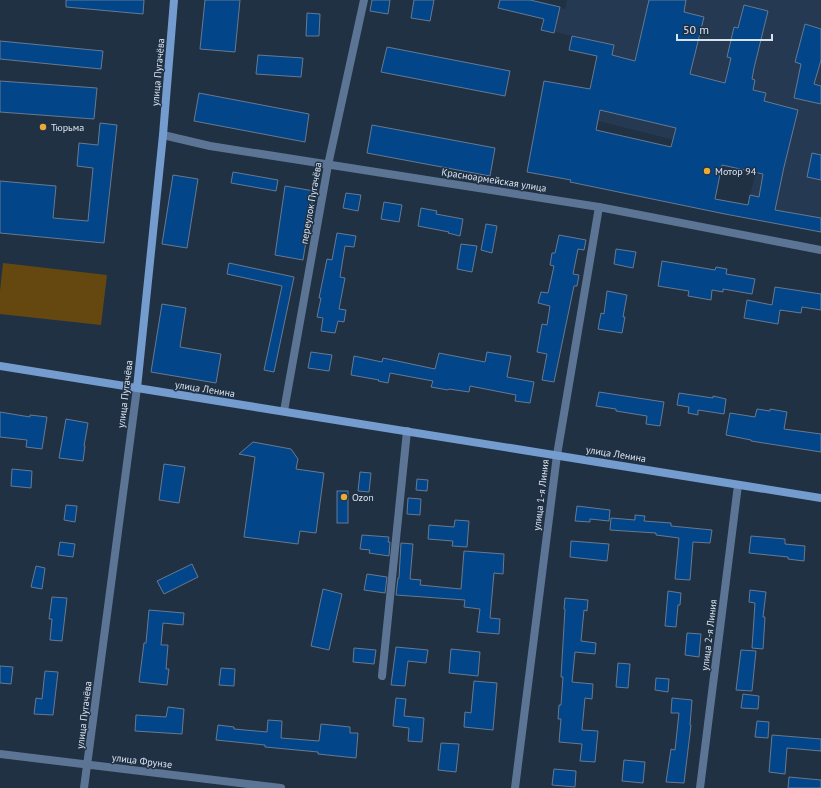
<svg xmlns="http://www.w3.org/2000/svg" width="821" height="788" viewBox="0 0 821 788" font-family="'PT Sans',sans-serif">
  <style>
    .built { fill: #253952 }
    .green { fill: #654810 }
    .building { fill: #024689; stroke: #677990; fill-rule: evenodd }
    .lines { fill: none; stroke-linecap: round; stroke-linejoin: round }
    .minor { stroke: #5d7595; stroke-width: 8 }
    .tertiary { stroke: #5d7595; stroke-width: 8 }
    .secondary { stroke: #749cce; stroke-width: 8 }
    .poi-dot { fill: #e8ab37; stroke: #213144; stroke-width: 1.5 }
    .labels { text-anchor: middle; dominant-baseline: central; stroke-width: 3; stroke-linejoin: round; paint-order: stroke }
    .street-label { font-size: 10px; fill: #d9e3f0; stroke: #213144 }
    .poi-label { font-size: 10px; fill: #d9e3f0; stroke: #213144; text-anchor: start }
  </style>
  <rect width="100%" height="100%" fill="#213144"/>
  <!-- built -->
  <path class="built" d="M567 0H821V218L748 205 758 161 598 121 614 45 555 32 560 8 565 9Z"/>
  <!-- green -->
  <path class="green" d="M3 263 107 275 101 325 0 314V291Z"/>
  <!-- building -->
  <g class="building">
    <path d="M66 0H144L143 14 66 7Z"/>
    <path d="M205 0H240L235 52 200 49Z"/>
    <path d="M372 0H390L388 14 370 11Z"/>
    <path d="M414 0H434L430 21 411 18Z"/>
    <path d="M500 0H530L560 7 554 33 541 30 544 19 498 8Z"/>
    <path d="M649 0H686L684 12 704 17 690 74 725 83 731 58 727 57 734 27 738 28 744 5 768 11 754 68 752 79 755 80 753 90 766 93 764 101 798 110 784 167 775 210 821 218V232L725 214 570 182 571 180 527 172 544 81 590 89 597 56 569 50 572 36 614 45 612 55 635 61ZM600 110 676 128 671 147 596 130ZM722 165 763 174 759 197 750 195 748 205 715 199Z"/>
    <path d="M307 13 320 14 319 36H306Z"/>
    <path d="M805 24 821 29V60L814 84 821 86V104L794 98 801 64 795 62Z"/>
    <path d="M0 41 103 51 101 69 0 59Z"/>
    <path d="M387 47 510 71 505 96 381 72Z"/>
    <path d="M258 55 303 58 301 77 256 74Z"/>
    <path d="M0 81 97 88 94 119 0 112Z"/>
    <path d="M199 93 309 114 305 142 194 121Z"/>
    <path d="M100 123 117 125 104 243 0 233V181L56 186 53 218 88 221 93 168 77 166 79 143 98 145Z"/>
    <path d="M372 125 495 148 490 176 367 153Z"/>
    <path d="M812 153 821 155V180L807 177Z"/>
    <path d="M233 172 278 180 276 191 231 183Z"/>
    <path d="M173 175 198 179 187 248 162 244Z"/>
    <path d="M285 186 314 191 303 260 275 255Z"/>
    <path d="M346 193 361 195 358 211 343 208Z"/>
    <path d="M384 202 402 205 399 222 381 219Z"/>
    <path d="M421 208 437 211 436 214 463 219 460 236 448 233 449 232 418 226Z"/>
    <path d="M486 224 497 226 492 253 481 250Z"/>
    <path d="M337 233 356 236 354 247 345 246 340 277 345 278 339 309 346 310 344 322 338 321 335 333 321 331 323 318 317 317 321 298H319L327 259 332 260Z"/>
    <path d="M559 235 586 240 584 250 578 249 573 274 579 275 577 286H574L554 382 542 380 547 354 537 352 542 324 547 325 550 306 538 303 541 292 548 293 554 266 550 265 552 253H555Z"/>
    <path d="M461 244 477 246 472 272 457 269Z"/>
    <path d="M616 249 636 252 633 268 614 264Z"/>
    <path d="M662 261 715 270 716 267 727 269 726 274 755 279 752 294 723 289V292L712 290 711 300 688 296 689 291 658 286Z"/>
    <path d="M229 263 294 277 274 372 264 370 282 286 227 274Z"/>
    <path d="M775 287 821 294V310L802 307 801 313 780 310 778 324 744 318 747 300 772 305Z"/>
    <path d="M607 291 627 295 623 317H625L622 333 598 329 601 313 604 314Z"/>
    <path d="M162 304 186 308 180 347 221 354 216 383 151 372Z"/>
    <path d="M311 352 332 355 329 371 308 368Z"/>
    <path d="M487 352 511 356 507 377 534 382 530 403 515 401 516 395 470 386 469 392 449 389 448 390 431 387 433 381 390 373 388 383 378 381 379 380 351 375 354 356 382 362 383 358 435 369 439 353 485 362Z"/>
    <path d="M599 392 664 402 660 426 646 424 647 416 616 411V409L596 406Z"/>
    <path d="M679 393 713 398V396L726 399 724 414 698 410V415L688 413 689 407 677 405Z"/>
    <path d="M757 409 770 411V409L787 412 784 429 821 434V452L751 441V440L726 435 730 413 755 417Z"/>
    <path d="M0 412 30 417V415L47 417 42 449 26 447 27 440 0 437Z"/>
    <path d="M66 419 88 423 84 446H85L83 461 59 458Z"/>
    <path d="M253 442 291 449 298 459 296 469 324 473 316 533 300 531 298 544 244 537 255 457 239 454Z"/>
    <path d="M164 464 185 467 179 503 159 500Z"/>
    <path d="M12 469 32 471 31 488 11 486Z"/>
    <path d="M360 472 371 473 369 492 358 491Z"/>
    <path d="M417 479 428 480 427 491 416 490Z"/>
    <rect x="337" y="491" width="11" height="32"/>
    <path d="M408 498 421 499 420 515 407 514Z"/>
    <path d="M66 505 77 506 75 522 64 520Z"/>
    <path d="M577 506 610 510 609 521 590 519V522L575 521Z"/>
    <path d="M635 515 645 516 644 521 671 523V526L712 530 710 543 693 542 690 580 675 579 679 538 656 535V533L610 530 611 518 635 520Z"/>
    <path d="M455 520 469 521 467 547 452 546 453 541 428 539 429 525 454 527Z"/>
    <path d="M362 535 389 537 388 542H390L389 556 369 553 370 550 360 549Z"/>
    <path d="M751 536 785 539V544L805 546 804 561 788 559V557L749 553Z"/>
    <path d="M571 541 609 544 607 561 570 557Z"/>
    <path d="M60 542 75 544 73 557 58 555Z"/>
    <path d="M401 543 413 544 410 579 421 580 420 585 461 589 464 551 504 554 503 574 494 573 490 618 500 619 499 634 477 632 480 609 464 607 465 600 396 595 398 578H399Z"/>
    <path d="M192 564 198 577 164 594 157 581Z"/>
    <path d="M36 566 45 568 42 589 31 587Z"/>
    <path d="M367 574 387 577 385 593 364 590Z"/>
    <path d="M323 589 342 594 329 650 311 646Z"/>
    <path d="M750 590 766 592 763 617H765L763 649 752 648 755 603 749 602Z"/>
    <path d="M668 591 681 593 680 605H678L676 627 665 626Z"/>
    <path d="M52 597 67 598 62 641 50 640 52 619H49Z"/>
    <path d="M565 598 588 600 587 611 584 610 581 641 596 643 595 654 575 652 572 682 593 684 592 699 585 698 582 730 598 731 595 762 580 761 582 744 559 742 561 719H558L559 705H561L563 677H561L565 609H564Z"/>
    <path d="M149 610 184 613 183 625 163 623 161 645H168L166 669H169L167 685 139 682 144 643H146Z"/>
    <path d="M687 633 701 634 699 657 685 655Z"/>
    <path d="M396 647 428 650 426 663 408 661 405 686 391 685Z"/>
    <path d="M354 648 376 650 374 664 353 662Z"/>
    <path d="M451 649 480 652 478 676 449 673Z"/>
    <path d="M741 650 756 651 752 691 736 690Z"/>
    <path d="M618 663 630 664 628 688 616 687Z"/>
    <path d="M0 666 13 667 11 684 0 683Z"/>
    <path d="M221 668 235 669 234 686 219 685Z"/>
    <path d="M45 671 58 672 53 715 34 714 36 698 42 699Z"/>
    <path d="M656 678 669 679 668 692 655 690Z"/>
    <path d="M474 681 497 683 493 730 464 727 465 712 471 713Z"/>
    <path d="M743 694 759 696 758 709 741 708Z"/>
    <path d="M396 698 406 699 404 716 424 718 422 742 408 741 409 728 393 726Z"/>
    <path d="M672 698 692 700 690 725H691L684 783 666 782 671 749 675 750 679 713H671Z"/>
    <path d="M168 707 184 709 182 734 135 731 136 715 166 717Z"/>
    <path d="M268 720 282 721 281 738 319 741 321 724 350 727V733H358L356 758 318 754V752L265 747V745L216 740 218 725 234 727V729L267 732Z"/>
    <path d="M757 721 769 722 768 738 755 737Z"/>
    <path d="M772 735 821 739V751L787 748 785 774 769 772Z"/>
    <path d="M441 743 459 744 456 772 438 770Z"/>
    <path d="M624 760 645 762 643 783 622 781Z"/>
    <path d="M554 769 576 771 575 787 552 785Z"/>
    <path d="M789 777 821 780V788H788Z"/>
  </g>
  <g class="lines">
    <!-- minor -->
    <g class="minor">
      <path d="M163 135 210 146 599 207 821 250"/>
      <path d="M284 411 328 165 364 0"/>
      <path d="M382 676 407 431"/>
      <path d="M0 754 281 788"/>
      <path d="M515 788 557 455 599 207"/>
      <path d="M700 788 738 485"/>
    </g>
    <!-- tertiary -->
    <path class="tertiary" d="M84 788 137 388"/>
    <!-- secondary -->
    <g class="secondary">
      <path d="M0 366 821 498"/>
      <path d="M137 388 163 135 174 0"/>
    </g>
  </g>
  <!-- markers -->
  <g class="poi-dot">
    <circle cx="43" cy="127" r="4"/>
    <circle cx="707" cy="171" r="4"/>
    <circle cx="344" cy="497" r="4"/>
  </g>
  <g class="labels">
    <!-- street labels -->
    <g class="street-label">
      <text transform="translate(158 72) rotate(-85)">улица Пугачёва</text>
      <text transform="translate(494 180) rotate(9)">Красноармейская улица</text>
      <text transform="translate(311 203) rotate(-80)">переулок Пугачёва</text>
      <text transform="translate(205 389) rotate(9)">улица Ленина</text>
      <text transform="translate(125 394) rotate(-83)">улица Пугачёва</text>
      <text transform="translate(616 454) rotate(9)">улица Ленина</text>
      <text transform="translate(541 495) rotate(-83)">улица 1-я Линия</text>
      <text transform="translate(709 635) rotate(-83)">улица 2-я Линия</text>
      <text transform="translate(84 715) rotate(-83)">улица Пугачёва</text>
      <text transform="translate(142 761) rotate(7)">улица Фрунзе</text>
    </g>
    <!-- poi labels -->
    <g class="poi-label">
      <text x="51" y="127">Тюрьма</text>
      <text x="715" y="171">Мотор 94</text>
      <text x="352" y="497">Ozon</text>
    </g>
  </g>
  <!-- scale -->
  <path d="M677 34v6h95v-6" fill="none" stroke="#d9e3f0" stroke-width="2"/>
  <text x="683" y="34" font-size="12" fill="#d9e3f0" stroke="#213144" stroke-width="3" paint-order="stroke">50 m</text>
</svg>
